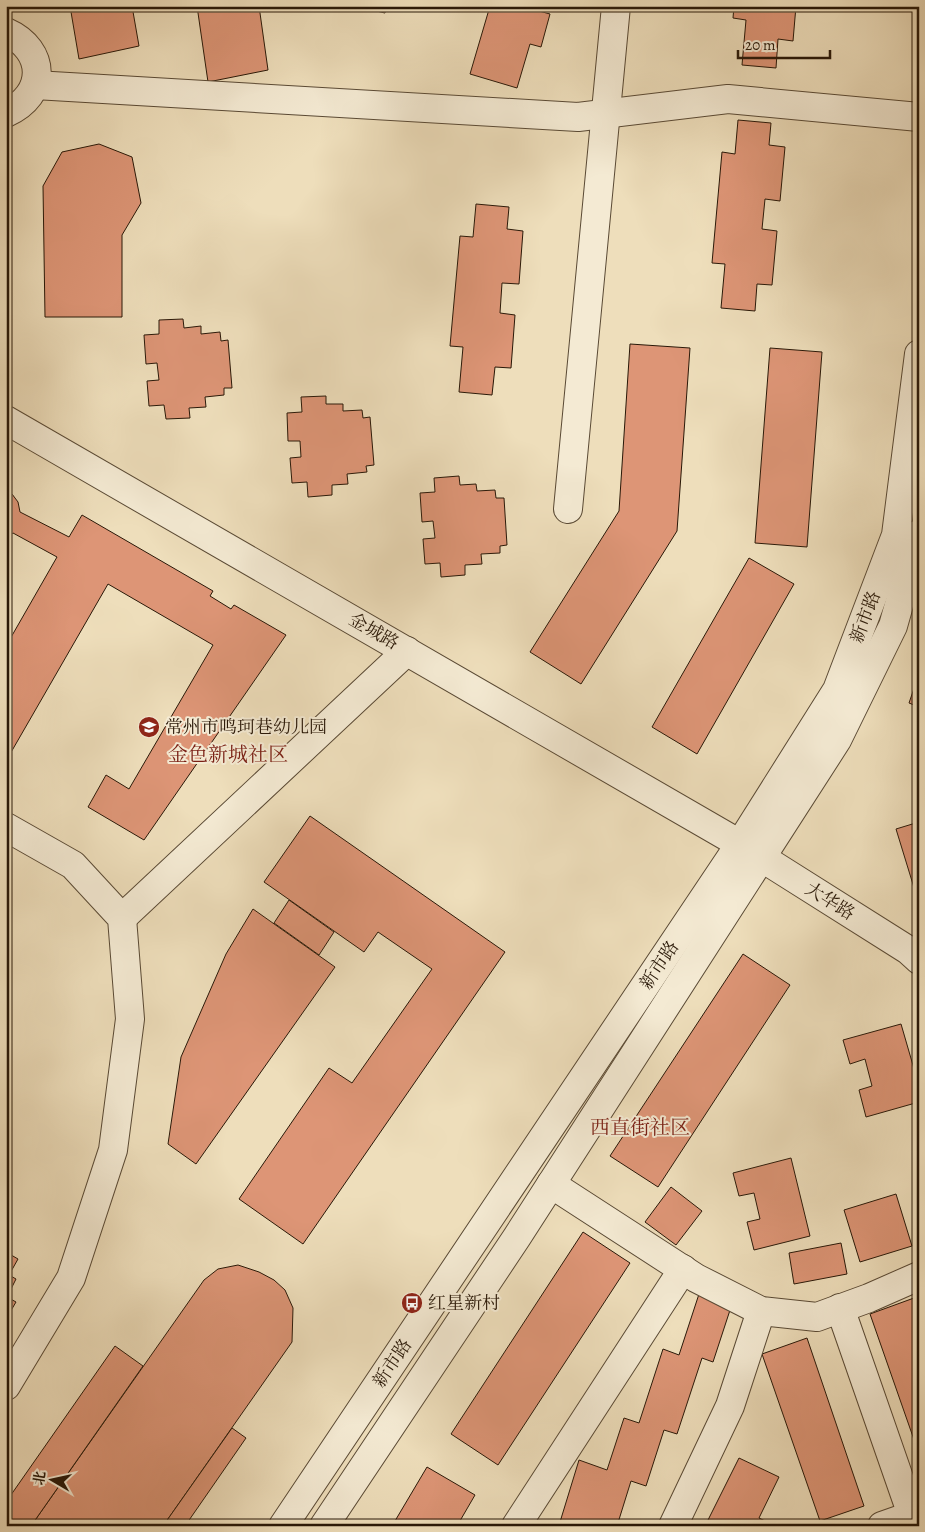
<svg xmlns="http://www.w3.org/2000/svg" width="925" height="1532" viewBox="0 0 925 1532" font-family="Alegreya,'Noto Serif SC',serif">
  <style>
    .building { fill: #dd9576; stroke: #291808 }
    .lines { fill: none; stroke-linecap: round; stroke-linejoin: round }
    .minor-casing { stroke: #5a4a35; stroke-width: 30 }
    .minor { stroke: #f4ead3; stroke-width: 28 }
    .labels { text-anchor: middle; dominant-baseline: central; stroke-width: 4; stroke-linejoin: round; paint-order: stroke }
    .street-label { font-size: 18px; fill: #291808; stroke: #f4ead3 }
    .poi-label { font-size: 18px; fill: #291808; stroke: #f4ead3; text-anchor: start }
    .quarter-label { font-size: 20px; fill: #7a1f14; stroke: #f4ead3 }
  </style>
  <rect width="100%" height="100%" fill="#eedebb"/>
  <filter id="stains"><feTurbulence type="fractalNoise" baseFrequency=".004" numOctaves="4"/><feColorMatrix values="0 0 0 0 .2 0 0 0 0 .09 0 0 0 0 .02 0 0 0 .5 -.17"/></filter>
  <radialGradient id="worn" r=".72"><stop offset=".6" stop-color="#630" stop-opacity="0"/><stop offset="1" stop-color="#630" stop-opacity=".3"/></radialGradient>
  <!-- building -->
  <g class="building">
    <path d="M70 6H132L139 46 79 59Z"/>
    <path d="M197 6H259L268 70 208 82Z"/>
    <path d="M355 6H387L385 13Z"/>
    <path d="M392 6H412L411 11Z"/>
    <path d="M490 6H541L539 11 550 14 541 47 530 44 517 88 470 74Z"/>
    <path d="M734 6H796L793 41 778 39 776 68 742 65 746 20 733 18Z"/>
    <path d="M738 120 771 123 769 145 785 147 780 201 765 199 762 229 777 231 772 285 757 284 755 311 721 308 725 264 712 263 722 152 735 154Z"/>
    <path d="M99 144 132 157 141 203 122 235V317H45L43 186 62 152Z"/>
    <path d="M476 204 509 207 507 229 523 231 519 284 502 283 500 313 515 315 511 368 495 367 492 395 459 392 463 347 450 346 460 236 473 237Z"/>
    <path d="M183 319 184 328 201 326V334L220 332 221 341 228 340 232 388H224V395L205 397 206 407 189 408 190 418 166 419 164 405 149 406 147 381 159 380 157 363 146 364 144 335 159 334V320Z"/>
    <path d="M630 344 690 348 677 531 581 684 530 652 619 511Z"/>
    <path d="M770 348 822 352 807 547 755 543Z"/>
    <path d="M326 396V404H343V411L362 410 363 418 370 417 374 465 366 466 367 472 347 474 348 484 332 485V495L308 497 307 482 292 483 290 458 301 457 300 441H288L287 413 302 412 301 397Z"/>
    <path d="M459 476 460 485 476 484 477 491 495 490 496 498H504L507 545 500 546V553L481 554 482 564 465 565V575L441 577 440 563 425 564 423 539 435 538 433 521 422 522 420 493 435 492 434 478Z"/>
    <path d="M6 491 12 494 18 502 20 512 69 537 82 515 213 591 210 596 231 609 234 605 286 635 144 840 88 807 106 775 129 789 213 645 108 584 6 761V646L57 557 13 533 6 538Z"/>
    <path d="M749 558 794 584 697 754 652 727Z"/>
    <path d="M919 674V707L909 703Z"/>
    <path d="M310 816 505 952 303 1244 239 1199 329 1068 352 1083 432 969 378 932 364 952 264 882Z"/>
    <path d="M919 822V904L896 829Z"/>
    <path d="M289 900 334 932 319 955 274 923Z"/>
    <path d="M253 909 335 967 196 1164 168 1144 181 1057 226 954Z"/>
    <path d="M743 954 790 985 658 1187 610 1156Z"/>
    <path d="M901 1024 919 1086V1102L866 1117 859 1090 872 1086 865 1059 850 1064 843 1040Z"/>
    <path d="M791 1158 810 1236 754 1250 747 1222 760 1219 754 1193 739 1196 733 1173Z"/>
    <path d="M671 1187 702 1211 676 1245 645 1222Z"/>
    <path d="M896 1194 912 1246 860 1262 844 1210Z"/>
    <path d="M583 1232 630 1263 498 1465 451 1434Z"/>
    <path d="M841 1243 847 1274 794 1284 789 1253Z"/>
    <path d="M6 1252 18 1259 9 1275 16 1279 7 1297 16 1302 6 1319Z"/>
    <path d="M238 1265 259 1272 274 1280 285 1290 293 1308 292 1342 163 1526H31L204 1280 218 1269Z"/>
    <path d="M699 1294 732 1304 713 1362 702 1358 677 1434 664 1430 646 1486 631 1481 617 1526H571L560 1522 579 1460 607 1470 624 1418 639 1423 663 1349 679 1355Z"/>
    <path d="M914 1298 919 1311V1454L870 1314Z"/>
    <path d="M807 1338 864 1506 820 1521 762 1354Z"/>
    <path d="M115 1346 143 1366 31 1526H6V1502Z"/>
    <path d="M232 1428 246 1438 185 1526H163Z"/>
    <path d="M739 1458 779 1477 759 1518 771 1524 770 1526H705Z"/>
    <path d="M427 1467 475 1495 457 1526H392Z"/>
  </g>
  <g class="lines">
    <!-- minor casing -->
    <g class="minor-casing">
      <g id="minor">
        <path d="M6 32C47 50 47 95 6 113"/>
        <path d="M35 85 578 117 728 99 919 117"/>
        <path d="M6 420 740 844 908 950 919 960"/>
        <path d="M568 509 616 6"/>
        <path d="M6 827 73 865 122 918 130 1019 113 1150 71 1278 6 1386"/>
        <path d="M122 918 407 651"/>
        <path d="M551 1184 696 1278 761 1311 817 1317 869 1298 919 1276"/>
        <path d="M840 1308 912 1515"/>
        <path d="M283 1526 740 844 837 690 896 535 919 354"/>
        <path d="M324 1526 517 1237 837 740 893 626 919 534"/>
        <path d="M516 1526 683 1269"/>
        <path d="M673 1526 730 1406 761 1311"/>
        <path d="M882 1526 919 1513"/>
      </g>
    </g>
    <!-- minor -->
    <use href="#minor" class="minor"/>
  </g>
  <!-- icons -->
  <defs>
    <g id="school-disc" transform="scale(1.125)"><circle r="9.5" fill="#8f2418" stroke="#f4ead3"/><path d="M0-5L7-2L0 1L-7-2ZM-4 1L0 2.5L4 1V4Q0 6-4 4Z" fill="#fff"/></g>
    <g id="bus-disc" transform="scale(1.125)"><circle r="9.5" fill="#8f2418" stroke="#f4ead3"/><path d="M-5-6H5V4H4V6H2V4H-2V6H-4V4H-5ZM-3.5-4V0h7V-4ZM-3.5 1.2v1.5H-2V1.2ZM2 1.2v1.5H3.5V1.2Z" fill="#fff"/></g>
  </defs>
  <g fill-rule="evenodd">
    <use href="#school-disc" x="149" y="727"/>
    <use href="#bus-disc" x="412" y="1303"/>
  </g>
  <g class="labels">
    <!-- street labels -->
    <g class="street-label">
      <text transform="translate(865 617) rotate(-69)">新市路</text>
      <text transform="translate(374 631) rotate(30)">金城路</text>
      <text transform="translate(830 901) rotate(32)">大华路</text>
      <text transform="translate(659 965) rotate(-56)">新市路</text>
      <text transform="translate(392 1363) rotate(-56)">新市路</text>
    </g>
    <!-- poi labels -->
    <g class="poi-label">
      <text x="165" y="727">常州市鸣珂巷幼儿园</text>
      <text x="428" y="1303">红星新村</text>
    </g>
    <!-- quarter labels -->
    <g class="quarter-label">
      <text x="228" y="754">金色新城社区</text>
      <text x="640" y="1127">西直街社区</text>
    </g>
  </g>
  <!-- margin -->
  <rect width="925" height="1532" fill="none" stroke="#eedebb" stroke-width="25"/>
  <rect x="8" y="8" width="910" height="1517" fill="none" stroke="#291808" stroke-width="2.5"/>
  <rect x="12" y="12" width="900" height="1507" fill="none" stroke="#291808"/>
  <!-- north arrow -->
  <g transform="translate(52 1480) rotate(279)" stroke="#f4ead3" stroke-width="4" paint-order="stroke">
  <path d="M0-4L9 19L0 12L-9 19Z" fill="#291808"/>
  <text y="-8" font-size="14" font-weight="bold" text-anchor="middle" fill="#291808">北</text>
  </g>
  <!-- scale -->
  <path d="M738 50v8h92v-8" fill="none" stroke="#291808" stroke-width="2.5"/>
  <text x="745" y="50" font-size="15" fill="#291808" stroke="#f4ead3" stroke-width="4" paint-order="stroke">20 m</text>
  <rect width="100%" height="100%" filter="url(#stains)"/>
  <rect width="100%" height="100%" fill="url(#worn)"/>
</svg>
